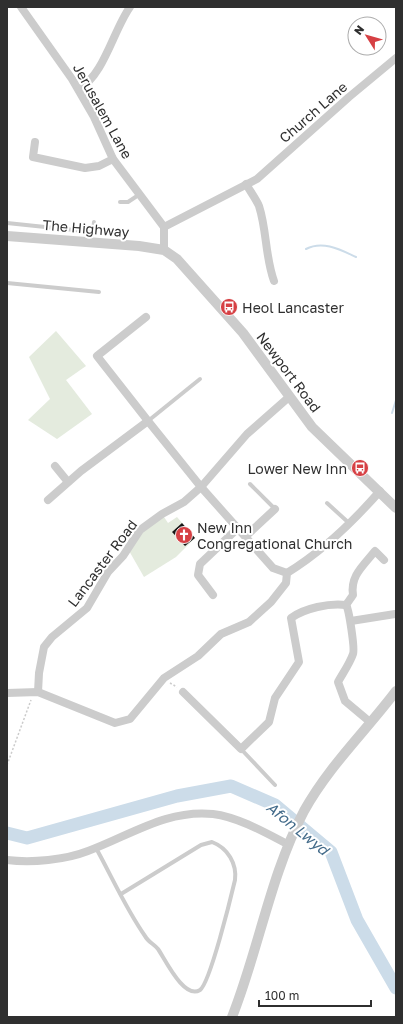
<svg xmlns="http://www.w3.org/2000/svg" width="403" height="1024" viewBox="0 0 403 1024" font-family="'Golos Text',sans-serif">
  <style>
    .green { fill: #e4ebde }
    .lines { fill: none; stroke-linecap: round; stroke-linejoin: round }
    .stream { stroke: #ccdce9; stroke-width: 2 }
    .river { stroke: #ccdce9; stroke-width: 13 }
    .building { fill: #161616 }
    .path { stroke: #ccc; stroke-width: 1.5; stroke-dasharray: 2 2; stroke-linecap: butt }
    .service { stroke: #ccc; stroke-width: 4 }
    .minor { stroke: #ccc; stroke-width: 8 }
    .tertiary { stroke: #ccc; stroke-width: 10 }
    .labels { text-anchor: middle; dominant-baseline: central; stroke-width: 4; stroke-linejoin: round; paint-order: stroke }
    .street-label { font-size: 14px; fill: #2f2f2f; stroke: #fff }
    .poi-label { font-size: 14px; fill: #2f2f2f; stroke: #fff; text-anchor: start }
    .water-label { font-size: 15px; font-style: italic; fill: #436b8a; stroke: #fff }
  </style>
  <rect width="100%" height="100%" fill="#fff"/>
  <!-- green -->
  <g class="green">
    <path d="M56 331 86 366 66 380 92 414 57 439 28 420 50 399 29 357Z"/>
    <path d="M162 514 168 523 177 517 195 538 176 557 144 577 128 549 140 530Z"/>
  </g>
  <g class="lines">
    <!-- stream -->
    <g class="stream">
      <path d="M306 249C323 240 341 250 356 257"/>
      <path d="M392 413 396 400"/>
    </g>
    <!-- river -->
    <path class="river" d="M7 833 27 838 177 796 231 786 275 805 331 852 357 920 396 988"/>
  </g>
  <!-- building -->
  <path class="building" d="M182 523 195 538 185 546 172 532Z"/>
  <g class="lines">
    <!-- path -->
    <g class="path">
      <path d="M170 683 177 687"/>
      <path d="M7 765 31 700"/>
    </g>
    <!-- service -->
    <g class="service">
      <path d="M120 202H128L140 194"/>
      <path d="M7 223 93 232 94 222"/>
      <path d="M7 283 99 292"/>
      <path d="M148 421 200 379"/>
      <path d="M250 484 275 509"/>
      <path d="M327 503 350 524"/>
      <path d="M241 749 275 785"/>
      <path d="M96 848C112 877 126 909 145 936 148 942 154 944 158 949 165 959 184 1000 200 990 210 983 231 897 235 880 237 864 228 848 212 842L201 845 121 894"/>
    </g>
    <!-- minor -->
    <g class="minor">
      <path d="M21 7 72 79 94 117 113 159 164 227V250"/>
      <path d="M79 89C104 75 113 31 130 7"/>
      <path d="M35 142 33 157 85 168 99 166 113 159"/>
      <path d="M246 184C250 191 256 199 259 206 267 231 265 256 274 281"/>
      <path d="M164 227 257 179 349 97 396 58"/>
      <path d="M146 317 97 356 148 421 201 487 273 568 287 573"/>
      <path d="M55 466 68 482"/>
      <path d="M48 500 81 471 148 421"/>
      <path d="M246 536 275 509"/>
      <path d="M213 595 198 575 200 564 238 528"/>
      <path d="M346 605C349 609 355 649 353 654 350 663 343 673 338 682L345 701 370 722"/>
      <path d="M346 605 353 595C350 576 363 566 375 551L384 560"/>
      <path d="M351 621 395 614"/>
      <path d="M38 692 39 673 44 647 52 637 87 608 108 572 123 556 140 530 162 514 184 502 201 487 247 434 289 397"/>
      <path d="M183 692 241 749 269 722 275 698 299 662 291 618C305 608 329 603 346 605"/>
      <path d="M7 693 38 692 115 723 130 719 164 678 198 656 221 634 249 622 271 602 286 583 287 573C323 551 352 523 380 491"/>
      <path d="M7 860C32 863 65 860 88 851 129 836 167 809 213 814 238 817 266 833 289 845"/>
    </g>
    <!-- tertiary -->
    <g class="tertiary">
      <path d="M7 236 139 246 164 250 177 259 243 333 312 427 396 508"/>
      <path d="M232 1017C259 949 270 876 304 811 329 766 365 732 396 691"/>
    </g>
  </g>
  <!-- icons -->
  <defs>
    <g id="bus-disc" transform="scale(0.9)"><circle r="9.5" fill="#d64044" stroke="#fff"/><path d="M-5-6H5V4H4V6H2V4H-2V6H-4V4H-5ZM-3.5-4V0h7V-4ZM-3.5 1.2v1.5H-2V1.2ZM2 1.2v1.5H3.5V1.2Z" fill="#fff"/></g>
    <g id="church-disc" transform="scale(0.9)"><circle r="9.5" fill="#d64044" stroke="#fff"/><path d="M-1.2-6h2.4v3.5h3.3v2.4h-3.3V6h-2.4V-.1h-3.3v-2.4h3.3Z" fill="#fff"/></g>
  </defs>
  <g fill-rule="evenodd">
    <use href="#bus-disc" x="229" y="307"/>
    <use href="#bus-disc" x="360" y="468"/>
    <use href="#church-disc" x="184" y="535"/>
  </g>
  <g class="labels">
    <!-- street labels -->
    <g class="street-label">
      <text transform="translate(103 111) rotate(61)">Jerusalem Lane</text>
      <text transform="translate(313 112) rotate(-41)">Church Lane</text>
      <text transform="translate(86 228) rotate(5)">The Highway</text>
      <text transform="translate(289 372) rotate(53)">Newport Road</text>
      <text transform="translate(102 563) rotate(-53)">Lancaster Road</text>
    </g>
    <!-- poi labels -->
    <g class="poi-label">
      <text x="242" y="307">Heol Lancaster</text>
      <text x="347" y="468" text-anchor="end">Lower New Inn</text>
      <text x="197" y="527">New Inn<tspan x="197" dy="16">Congregational Church</tspan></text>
    </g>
    <!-- water labels -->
    <g class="water-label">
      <text transform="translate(298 828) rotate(39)">Afon Lwyd</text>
    </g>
  </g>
  <!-- border -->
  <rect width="403" height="1024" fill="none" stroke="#2f2f2f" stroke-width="16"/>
  <!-- north arrow -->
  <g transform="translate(367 36) rotate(307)"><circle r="19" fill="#ffffff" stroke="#acacac"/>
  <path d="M0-3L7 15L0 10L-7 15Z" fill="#d64044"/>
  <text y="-6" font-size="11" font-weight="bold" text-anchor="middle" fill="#2f2f2f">N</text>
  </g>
  <!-- scale -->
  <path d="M259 1000v6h112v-6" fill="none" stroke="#2f2f2f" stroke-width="2"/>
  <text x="265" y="1000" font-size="12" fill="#2f2f2f" stroke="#ffffff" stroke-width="3" paint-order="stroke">100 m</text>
</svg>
